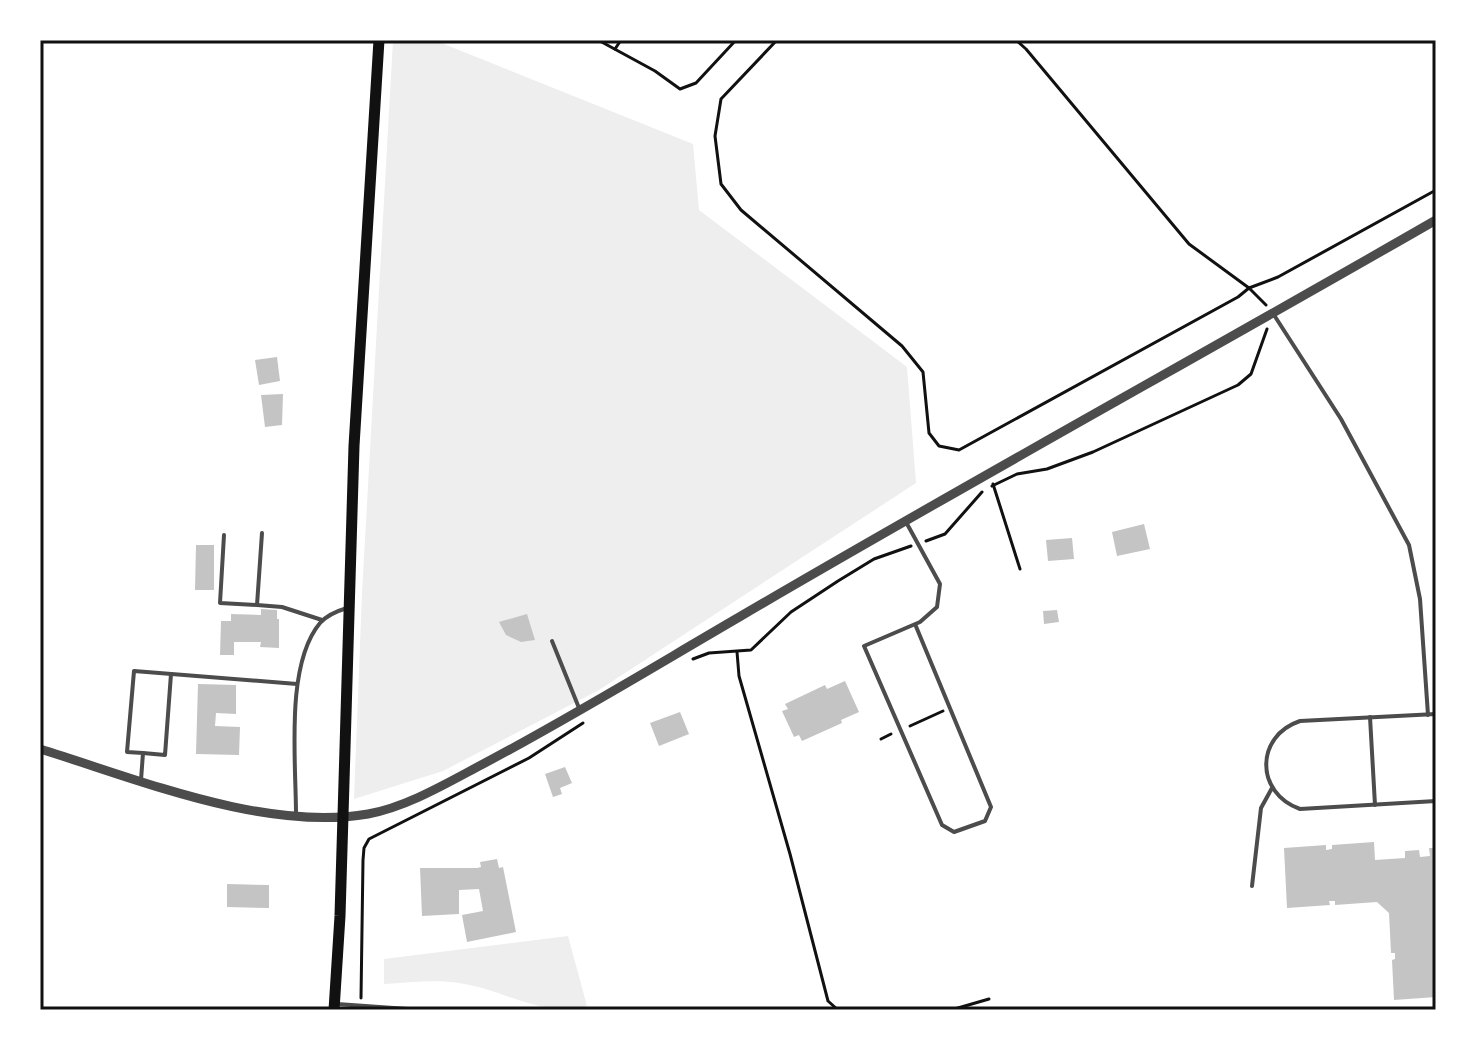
<svg xmlns="http://www.w3.org/2000/svg" width="1476" height="1050" viewBox="0 0 1476 1050" font-family="'Source Sans 3',sans-serif">
  <style>
    .green { fill: #eee }
    .building { fill: #c4c4c4 }
    .lines { fill: none; stroke-linecap: round; stroke-linejoin: round }
    .path { stroke: #111; stroke-width: 3 }
    .service { stroke: #4c4c4c; stroke-width: 4 }
    .tertiary { stroke: #4c4c4c; stroke-width: 9 }
    .secondary { stroke: #111; stroke-width: 11 }
    .neatline { fill: none; stroke: #111; stroke-width: 3 }
  </style>
  <rect width="100%" height="100%" fill="#fff"/>
  <!-- green -->
  <g class="green">
    <path d="M393 40H434L693 144 699 210 907 367 916 483 599 690 443 771 354 799 362 593Z"/>
    <path d="M568 936 587 1006C536 1017 507 990 459 983 436 979 408 983 384 984V959Z"/>
  </g>
  <!-- building -->
  <g class="building">
    <path d="M277 357 280 381 259 385 255 360Z"/>
    <path d="M283 394 282 425 265 427 261 395Z"/>
    <path d="M1144 524 1150 549 1117 556 1112 532Z"/>
    <path d="M1072 538 1074 559 1048 561 1046 540Z"/>
    <path d="M196 545H214V590H195Z"/>
    <path d="M261 609 277 610V619H279V648L260 647 261 642H234V655H220L221 621H231V614L261 615Z"/>
    <path d="M1057 610 1059 622 1044 624 1043 611Z"/>
    <path d="M527 614 535 640 521 642 506 635 499 622Z"/>
    <path d="M845 681 859 712 841 720 842 723 802 741 799 735 794 737 782 711 788 709 785 704 825 685 827 689Z"/>
    <path d="M198 684 236 685V714L216 713 215 726 240 727 239 755 196 754Z"/>
    <path d="M680 712 689 734 659 746 650 723Z"/>
    <path d="M565 767 572 783 560 788 562 794 553 797 545 774Z"/>
    <path d="M1374 842 1375 860 1405 858V851L1419 850 1420 857 1430 856 1429 848H1436V894L1433 895 1434 910H1436V997L1394 1000 1392 960 1395 959V953H1391L1389 913 1377 902 1335 905V901H1329L1330 905 1287 908 1284 848 1326 845V850L1332 849V845Z"/>
    <path d="M497 859 499 868 503 867 516 932 467 942 462 915 483 911 479 889 459 890V914L422 916 420 868H477L481 867 480 862Z"/>
    <path d="M227 884 269 885V908L227 907Z"/>
  </g>
  <g class="lines">
    <!-- path -->
    <g class="path">
      <path d="M598 40 655 71 680 89 696 83 736 40"/>
      <path d="M777 40 721 99 715 136 721 184 741 210 902 346 923 372 929 433 939 446 959 450 1238 297 1249 288 1278 277 1436 190"/>
      <path d="M1016 40 1026 49 1189 244 1249 288 1266 305"/>
      <path d="M615 49 621 40"/>
      <path d="M993 484 1020 569"/>
      <path d="M992 486 1017 474 1047 469 1093 452 1238 385 1251 374 1267 329"/>
      <path d="M926 541 945 534 982 492"/>
      <path d="M737 652 739 676 790 854 828 1001 838 1010"/>
      <path d="M693 659 709 653 751 650 791 612 838 581 874 559 911 546"/>
      <path d="M910 726 943 711"/>
      <path d="M881 739 891 734"/>
      <path d="M361 998 363 860 364 848 369 839 529 758 583 723"/>
      <path d="M951 1010 989 999"/>
    </g>
    <!-- service -->
    <g class="service">
      <path d="M1274 315 1341 419 1409 545 1420 599 1428 715"/>
      <path d="M906 522 940 584 937 607 920 622 864 646 942 825 954 832 985 821 991 807 915 624"/>
      <path d="M262 533 257 605 282 607 322 620"/>
      <path d="M224 535 220 603 257 605"/>
      <path d="M552 641 579 708"/>
      <path d="M1436 714 1300 721C1255 736 1255 793 1300 809L1436 801"/>
      <path d="M1370 717 1375 805"/>
      <path d="M143 753 165 755 171 674"/>
      <path d="M141 780 143 753 127 752 134 671 297 684"/>
      <path d="M296 814C296 761 285 665 320 623 327 615 337 611 347 608"/>
      <path d="M1252 886 1261 808 1272 788"/>
      <path d="M337 1004 422 1010"/>
    </g>
    <!-- tertiary -->
    <path class="tertiary" d="M40 749C138 779 265 832 368 814 407 807 447 783 483 764 570 718 655 666 741 616 971 481 1205 353 1436 220"/>
    <!-- secondary -->
    <path class="secondary" d="M334 1010 340 916 354 446 379 40"/>
  </g>
  <!-- border -->
  <rect width="1476" height="1050" fill="none" stroke="#ffffff" stroke-width="84"/>
  <rect x="42" y="42" width="1392" height="966" class="neatline"/>
</svg>
